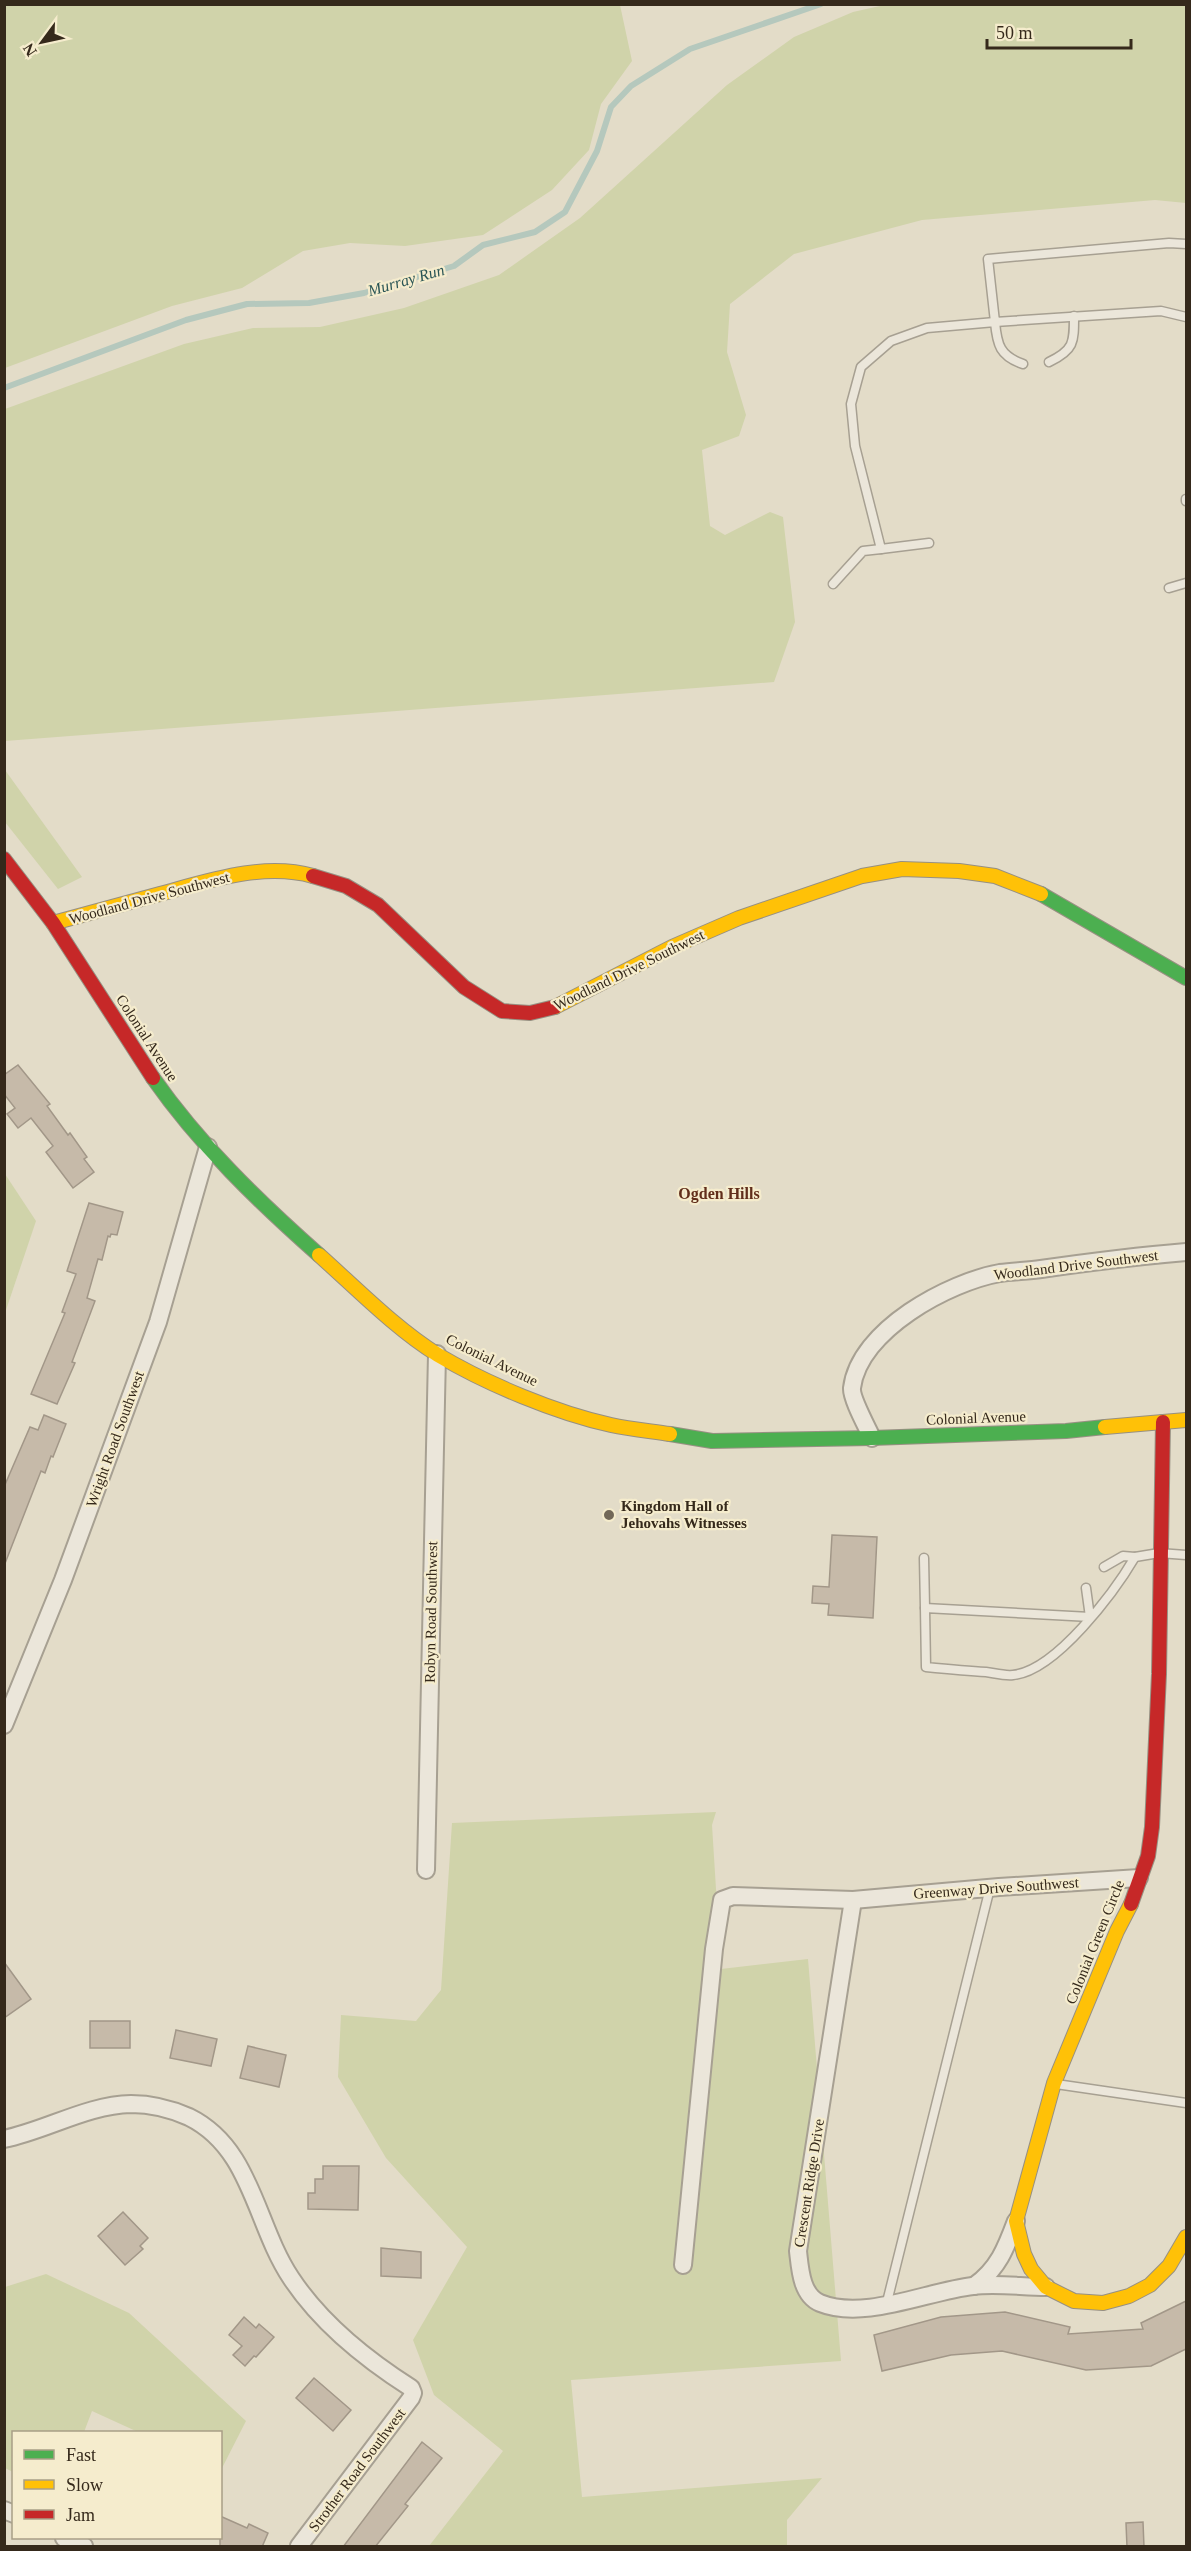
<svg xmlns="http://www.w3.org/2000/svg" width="1191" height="2551" viewBox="0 0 1191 2551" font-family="Georgia,serif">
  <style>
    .green { fill: #d0d3aa }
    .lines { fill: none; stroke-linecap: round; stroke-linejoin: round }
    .stream { stroke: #b5c8bd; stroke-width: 6 }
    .building { fill: #c6baa9; stroke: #a29788; stroke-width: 1.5 }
    .lane-casing { stroke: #a7a092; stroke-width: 11 }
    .street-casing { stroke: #a7a092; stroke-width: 20 }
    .fast-casing { stroke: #979082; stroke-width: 16 }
    .slow-casing { stroke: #979082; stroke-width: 16 }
    .jam-casing { stroke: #979082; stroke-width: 16 }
    .lane { stroke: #ebe6da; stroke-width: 8 }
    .street { stroke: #ebe6da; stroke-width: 16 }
    .fast { stroke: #4caf50; stroke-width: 14 }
    .slow { stroke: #ffc107; stroke-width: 14 }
    .jam { stroke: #c62828; stroke-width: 14 }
    .poi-dot { fill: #726858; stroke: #f5eccd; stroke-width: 2 }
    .labels { text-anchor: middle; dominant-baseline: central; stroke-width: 4.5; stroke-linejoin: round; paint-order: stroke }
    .street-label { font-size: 15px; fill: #35291b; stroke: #f5eccd }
    .poi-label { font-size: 15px; font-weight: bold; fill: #35291b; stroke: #f5eccd; text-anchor: start }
    .water-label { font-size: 16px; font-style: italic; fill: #2a5555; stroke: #f5eccd }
    .neighbourhood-label { font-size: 16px; font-weight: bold; fill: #612e1b; stroke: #f5eccd }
  </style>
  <rect width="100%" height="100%" fill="#e3dcc8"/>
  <!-- green -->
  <g class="green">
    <path d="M5 4 620 5 632 61 601 104 589 150 552 190 483 235 405 246 350 243 303 251 242 288 172 306 5 368Z"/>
    <path d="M889 4 1186 5V203L1155 200 922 220 794 254 730 304 727 352 746 415 739 436 702 450 710 526 725 535 770 512 783 517 795 622 774 682 5 741V409L184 344 253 328 320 327 404 308 499 275 580 218 727 85 794 37 853 12Z"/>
    <path d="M5 770 82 877 58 889 5 822Z"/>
    <path d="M5 1174 36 1221 5 1313Z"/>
    <path d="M716 1812 712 1825 721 1969 808 1959 841 2361 571 2380 582 2497 822 2478 787 2520V2546H429L503 2451 434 2395 413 2340 467 2247 386 2158 338 2077 341 2015 416 2021 441 1990 452 1823Z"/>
    <path d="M46 2274 129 2313 246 2421 221 2470 220 2432H138L92 2411 84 2432H14L13 2472 5 2468V2287Z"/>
  </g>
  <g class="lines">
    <!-- stream -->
    <path class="stream" d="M4 388 186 320 247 304 309 303 364 293 454 266 483 245 535 232 565 212 597 151 611 107 631 86 690 49 821 4"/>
  </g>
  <!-- building -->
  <g class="building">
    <path d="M18 1065 50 1104 47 1106 68 1135 70 1133 87 1157 84 1159 94 1172 73 1188 46 1152 53 1146 31 1118 18 1128 7 1114 15 1108 4 1094V1075Z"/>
    <path d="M89 1203 123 1212 117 1235 111 1234 110 1237 108 1236 102 1260 98 1259 87 1298 95 1301 72 1362 75 1363 57 1404 31 1394 65 1313 62 1312 76 1274 67 1271Z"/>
    <path d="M44 1415 66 1424 53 1457 51 1456 45 1473 41 1471 4 1566V1487L30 1427 38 1430Z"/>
    <path d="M832 1535 877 1537 873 1618 828 1615 829 1604 812 1603 813 1586 829 1587Z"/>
    <path d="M4 1962 31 1999 4 2018Z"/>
    <rect x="90" y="2021" width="40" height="27"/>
    <path d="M176 2030 217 2039 211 2066 170 2058Z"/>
    <path d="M248 2046 286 2055 279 2087 240 2078Z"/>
    <path d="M323 2166H359L358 2210 308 2209V2193H315V2179H323Z"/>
    <path d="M123 2212 148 2238 140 2246 143 2249 125 2265 98 2236Z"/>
    <path d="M381 2248 421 2252V2278L381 2276Z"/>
    <path d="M1186 2301V2349L1151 2366 1086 2370 1002 2351 951 2355 882 2371 874 2335 941 2317 1005 2312 1070 2327 1068 2334 1143 2329 1141 2323Z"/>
    <path d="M244 2317 256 2328 259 2324 274 2337 256 2357 254 2356 245 2366 233 2355 242 2346 229 2335Z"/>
    <path d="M314 2378 351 2410 333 2431 296 2398Z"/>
    <path d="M422 2442 442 2458 405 2504 408 2506 375 2547H343Z"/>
    <path d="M220 2516 247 2528 249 2524 268 2533 262 2547H220Z"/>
    <path d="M1143 2522 1144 2547H1127L1126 2523Z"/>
  </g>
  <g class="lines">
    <!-- lane casing -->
    <g class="lane-casing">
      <g id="lane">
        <path d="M1186 244 1169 243 988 259 995 322 1161 311 1186 317"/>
        <path d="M1049 362C1074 350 1074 343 1074 316"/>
        <path d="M1186 501V499"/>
        <path d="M929 543 881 549 855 446 851 404 861 367 891 341 927 328 995 322C997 345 1000 356 1023 364"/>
        <path d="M833 584 863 551 881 549"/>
        <path d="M1169 588 1186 583"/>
        <path d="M924 1558 925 1608"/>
        <path d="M1104 1567 1123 1556 1135 1557"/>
        <path d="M1086 1588 1090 1617 925 1608 926 1667C946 1669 966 1671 986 1672 994 1673 1004 1676 1013 1675 1056 1671 1115 1591 1135 1557L1159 1553 1186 1555"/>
        <path d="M1056 2084 1186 2103"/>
        <path d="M886 2306 990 1888"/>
      </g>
    </g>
    <!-- street casing -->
    <g class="street-casing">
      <g id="street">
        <path d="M872 1438C867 1427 851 1398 852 1388 859 1330 949 1282 1000 1273 1014 1271 1028 1271 1041 1269 1090 1262 1138 1256 1186 1252"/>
        <path d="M4 1725 63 1580 158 1322 208 1147"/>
        <path d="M426 1870 437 1354"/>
        <path d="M853 1900 798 2251C800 2268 801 2295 820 2303 864 2321 928 2291 973 2286 996 2283 1023 2287 1046 2287"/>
        <path d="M4 2139C47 2130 87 2105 131 2104 151 2104 171 2109 189 2117 252 2148 255 2224 291 2278 320 2322 367 2360 411 2388L413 2393 411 2398 299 2546"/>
        <path d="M683 2265 714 1949 722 1900 733 1896 853 1900 999 1887 1139 1878"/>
        <path d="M974 2286C998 2269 1006 2248 1016 2221"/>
        <path d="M4 2510 14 2514"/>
        <path d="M64 2538 84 2546"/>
      </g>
    </g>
    <!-- fast casing -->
    <g class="fast-casing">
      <g id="fast">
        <path d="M1041 894 1186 978"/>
        <path d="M153 1078C200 1145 258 1201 319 1255"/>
        <path d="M670 1434 712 1441 872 1438 1066 1431 1105 1427"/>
      </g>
    </g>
    <!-- slow casing -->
    <g class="slow-casing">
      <g id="slow">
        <path d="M53 923C89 913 124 904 160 894 208 881 263 862 313 876"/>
        <path d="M555 1007 672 947 739 918 862 876 902 869 959 871 995 876 1041 894"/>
        <path d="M319 1255C356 1288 396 1329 438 1355 487 1384 556 1413 611 1425 630 1429 650 1431 670 1434"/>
        <path d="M1105 1427 1186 1420"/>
        <path d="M1131 1904 1117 1931 1054 2083 1016 2221 1024 2254 1031 2269 1046 2287 1074 2301 1103 2303 1129 2296 1150 2285 1169 2266 1186 2237"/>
      </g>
    </g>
    <!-- jam casing -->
    <g class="jam-casing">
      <g id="jam">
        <path d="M4 859 53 923 153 1078"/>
        <path d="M313 876 346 886 378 905 464 987 502 1011 530 1013 555 1007"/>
        <path d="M1131 1904 1148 1856 1152 1827 1159 1674 1163 1422"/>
      </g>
    </g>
    <!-- lane -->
    <use href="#lane" class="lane"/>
    <!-- street -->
    <use href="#street" class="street"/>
    <!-- fast -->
    <use href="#fast" class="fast"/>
    <!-- slow -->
    <use href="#slow" class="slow"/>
    <!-- jam -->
    <use href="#jam" class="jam"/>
  </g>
  <!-- markers -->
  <circle class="poi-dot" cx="609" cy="1515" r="6"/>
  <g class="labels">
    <!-- street labels -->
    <g class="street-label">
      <text transform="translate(149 898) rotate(-15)">Woodland Drive Southwest</text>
      <text transform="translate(629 970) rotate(-26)">Woodland Drive Southwest</text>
      <text transform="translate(147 1038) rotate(57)">Colonial Avenue</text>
      <text transform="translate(1076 1265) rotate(-7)">Woodland Drive Southwest</text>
      <text transform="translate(492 1360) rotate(26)">Colonial Avenue</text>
      <text transform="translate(976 1418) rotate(-2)">Colonial Avenue</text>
      <text transform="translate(115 1439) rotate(-70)">Wright Road Southwest</text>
      <text transform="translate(431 1612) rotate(-89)">Robyn Road Southwest</text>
      <text transform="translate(996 1888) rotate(-4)">Greenway Drive Southwest</text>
      <text transform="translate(1095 1942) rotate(-68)">Colonial Green Circle</text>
      <text transform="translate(809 2183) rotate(-81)">Crescent Ridge Drive</text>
      <text transform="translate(357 2470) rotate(-53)">Strother Road Southwest</text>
    </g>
    <!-- poi labels -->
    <g class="poi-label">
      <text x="621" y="1506">Kingdom Hall of<tspan x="621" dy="17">Jehovahs Witnesses</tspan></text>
    </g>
    <!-- water labels -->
    <g class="water-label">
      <text transform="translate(406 280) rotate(-16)">Murray Run</text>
    </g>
    <!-- neighbourhood labels -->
    <g class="neighbourhood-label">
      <text x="719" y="1193">Ogden Hills</text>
    </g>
  </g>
  <!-- border -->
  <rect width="1191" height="2551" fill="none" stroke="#35291b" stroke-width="12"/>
  <!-- legend -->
  <rect x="12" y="2431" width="210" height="108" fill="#f5eccd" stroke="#a89e86" stroke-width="1.5"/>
  <rect x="24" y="2450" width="30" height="9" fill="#4caf50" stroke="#a89e86" stroke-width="1.5"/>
  <text x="66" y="2461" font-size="18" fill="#35291b">Fast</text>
  <rect x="24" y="2480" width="30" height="9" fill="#ffc107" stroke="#a89e86" stroke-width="1.5"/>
  <text x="66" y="2491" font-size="18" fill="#35291b">Slow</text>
  <rect x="24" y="2510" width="30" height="9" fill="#c62828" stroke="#a89e86" stroke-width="1.5"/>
  <text x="66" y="2521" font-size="18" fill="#35291b">Jam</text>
  <!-- north arrow -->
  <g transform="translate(42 42) rotate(237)" stroke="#f5eccd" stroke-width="4.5" paint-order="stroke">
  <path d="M0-4.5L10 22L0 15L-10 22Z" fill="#35291b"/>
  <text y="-9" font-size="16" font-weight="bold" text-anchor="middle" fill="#35291b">N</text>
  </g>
  <!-- scale -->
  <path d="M987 39v9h144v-9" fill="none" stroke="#35291b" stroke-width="3"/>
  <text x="996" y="39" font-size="18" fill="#35291b" stroke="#f5eccd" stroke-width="4.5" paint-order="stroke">50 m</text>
</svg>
